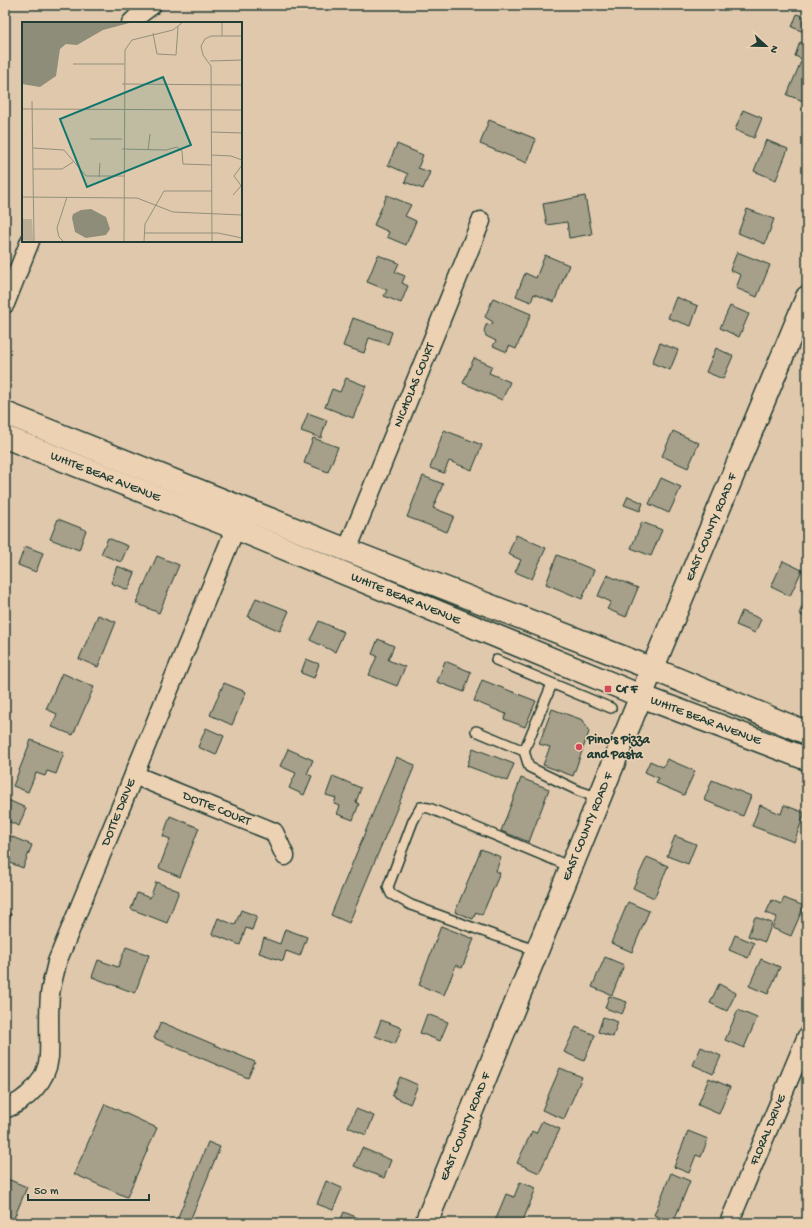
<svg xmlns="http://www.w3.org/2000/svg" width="812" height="1228" viewBox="0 0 812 1228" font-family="'Gochi Hand',sans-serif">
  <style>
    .building { fill: #a69f89; stroke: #1f3d34 }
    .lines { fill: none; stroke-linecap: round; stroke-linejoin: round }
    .lane-casing { stroke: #1f3d34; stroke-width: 12 }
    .street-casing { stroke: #1f3d34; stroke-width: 21 }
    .secondary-casing { stroke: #1f3d34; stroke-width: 25 }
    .lane { stroke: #ecd1b3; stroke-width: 9 }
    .street { stroke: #ecd1b3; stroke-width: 18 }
    .secondary { stroke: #ecd1b3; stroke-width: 22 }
    .poi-dot { fill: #d1495b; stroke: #ecd1b3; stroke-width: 1.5 }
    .labels { text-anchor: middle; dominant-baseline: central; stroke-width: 3; stroke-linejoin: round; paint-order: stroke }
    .street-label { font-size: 13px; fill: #1f3d34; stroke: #ecd1b3 }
    .poi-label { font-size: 13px; font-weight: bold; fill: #1f3d34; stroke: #ecd1b3; text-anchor: start }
    .inset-road { fill: none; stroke: #93907c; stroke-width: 1 }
    .view { fill: #0f766e; fill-opacity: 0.15; stroke: #0f766e; stroke-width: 2 }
    .inset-edge { fill: none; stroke: #1f3d34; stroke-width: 2 }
  </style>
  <rect width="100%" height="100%" fill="#e0c8ac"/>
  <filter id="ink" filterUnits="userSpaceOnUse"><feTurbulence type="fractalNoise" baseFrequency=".025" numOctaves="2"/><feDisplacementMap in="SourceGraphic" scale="8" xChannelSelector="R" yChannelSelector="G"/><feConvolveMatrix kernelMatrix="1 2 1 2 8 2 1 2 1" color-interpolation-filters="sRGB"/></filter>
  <g filter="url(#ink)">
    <!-- building -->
    <g class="building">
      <path d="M797 14 807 18 806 33 792 27Z"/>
      <path d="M800 42 807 45 806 102 787 95 802 59 795 56Z"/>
      <path d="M743 110 762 118 754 138 735 130Z"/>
      <path d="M489 120 536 139 527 163 480 144Z"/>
      <path d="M766 140 788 149 776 180 754 171Z"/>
      <path d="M397 144 423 155 418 168 430 172 423 189 405 182 408 174 388 165Z"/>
      <path d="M387 195 411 205 405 216 416 221 406 245 387 237 389 232 374 225Z"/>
      <path d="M585 196 592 234 569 238 567 222 547 225 543 204Z"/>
      <path d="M747 209 774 219 765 244 738 233Z"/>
      <path d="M737 252 770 265 757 297 736 288 741 275 730 270Z"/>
      <path d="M378 255 399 263 395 272 405 276 402 283 408 286 401 303 384 296 387 290 367 282Z"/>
      <path d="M545 255 569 265 554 302 534 294 531 302 516 296 525 273 536 278Z"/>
      <path d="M676 297 698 306 691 326 668 318Z"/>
      <path d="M493 298 531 314 516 349 509 346 507 352 493 346 496 341 486 336 484 331 486 325 492 324 493 322 485 317Z"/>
      <path d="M730 306 749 314 739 337 720 328Z"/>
      <path d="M353 318 392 332 388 344 369 338 364 353 343 346Z"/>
      <path d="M660 343 678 350 670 370 652 363Z"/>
      <path d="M716 348 733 356 723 379 706 372Z"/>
      <path d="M474 358 492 366 489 373 510 382 502 400 463 383Z"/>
      <path d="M346 378 366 386 353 418 325 407 332 389 340 392Z"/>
      <path d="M308 413 327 420 321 438 301 431Z"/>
      <path d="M444 430 482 445 472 470 449 461 444 473 430 468Z"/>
      <path d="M673 431 699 443 688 468 662 456Z"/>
      <path d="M313 438 338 447 328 472 304 463Z"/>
      <path d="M423 476 443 484 433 508 454 516 447 532 407 517Z"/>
      <path d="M661 478 681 487 669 513 649 504Z"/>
      <path d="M628 496 643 503 640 511 624 505Z"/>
      <path d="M58 519 86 530 79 550 50 539Z"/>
      <path d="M642 522 662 530 651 556 631 548Z"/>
      <path d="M516 535 546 548 532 579 515 572 521 560 508 554Z"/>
      <path d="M108 538 128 546 121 562 101 554Z"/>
      <path d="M25 546 43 553 36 572 18 565Z"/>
      <path d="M557 555 594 570 582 599 546 584Z"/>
      <path d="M157 556 179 565 159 613 136 603Z"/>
      <path d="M783 561 802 570 790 596 771 587Z"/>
      <path d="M117 566 135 573 128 590 111 583Z"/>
      <path d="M607 575 638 588 626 617 607 609 611 602 598 596Z"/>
      <path d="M807 595V618L799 614Z"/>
      <path d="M256 598 289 611 280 631 248 617Z"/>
      <path d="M742 611 761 619 755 633 736 625Z"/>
      <path d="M98 615 116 622 98 667 79 659Z"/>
      <path d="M319 621 344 632 335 652 310 640Z"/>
      <path d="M378 639 394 646 388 660 405 667 397 686 369 675 377 656 372 654Z"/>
      <path d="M306 659 319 664 314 678 301 673Z"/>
      <path d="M445 661 471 672 464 692 437 682Z"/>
      <path d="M62 673 94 687 73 735 52 727 57 714 46 709Z"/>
      <path d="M482 680 536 701 525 727 504 719 506 714 474 701Z"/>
      <path d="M224 683 246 692 232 725 210 715Z"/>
      <path d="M552 709 583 720 589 732 573 776 543 765 550 747 539 744Z"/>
      <path d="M206 728 224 736 216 755 198 747Z"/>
      <path d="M31 740 64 753 56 774 47 771 45 776 36 773 28 792 13 786Z"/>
      <path d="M473 748 514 764 507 781 467 766Z"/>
      <path d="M288 749 313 760 307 774 312 776 304 795 289 788 296 773 280 766Z"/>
      <path d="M396 757 415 765 349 923 331 915Z"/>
      <path d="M667 759 695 771 684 795 656 783 658 778 645 772 650 761 663 767Z"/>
      <path d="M333 776 361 788 356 802 359 804 353 820 337 814 340 806 334 804 336 798 326 795Z"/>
      <path d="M521 778 549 789 529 842 501 831Z"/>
      <path d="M712 780 751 796 743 816 704 800Z"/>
      <path d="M8 800 26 808 19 826 5 820V806Z"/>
      <path d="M760 805 781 814 784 805 805 813 794 842 752 826Z"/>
      <path d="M170 816 199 828 180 877 159 868 170 839 163 836Z"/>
      <path d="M5 834 32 845 23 868 5 861Z"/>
      <path d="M675 836 696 844 688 864 667 856Z"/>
      <path d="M481 849 501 857 496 871 500 873 482 915 476 912 473 919 455 912Z"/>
      <path d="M647 857 668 866 654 898 633 888Z"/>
      <path d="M156 882 179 891 167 923 131 909 137 893 150 898Z"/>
      <path d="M784 898 804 906 791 936 772 928 777 917 766 913 772 900 781 904Z"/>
      <path d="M628 902 649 911 632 952 611 943Z"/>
      <path d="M241 910 257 916 252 930 246 928 240 945 212 934 218 918 235 925Z"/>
      <path d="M5 913 11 914 5 935Z"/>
      <path d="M755 917 772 923 765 942 748 936Z"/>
      <path d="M441 926 474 939 462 968 456 965 444 995 419 985Z"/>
      <path d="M285 929 307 937 300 956 286 951 283 961 259 953 264 938 280 944Z"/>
      <path d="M735 935 754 943 748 958 729 950Z"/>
      <path d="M126 947 149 955 135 993 92 977 98 960 118 967Z"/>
      <path d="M605 957 624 965 612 995 592 987Z"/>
      <path d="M761 959 780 967 768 994 749 986Z"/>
      <path d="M719 984 736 993 727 1011 710 1003Z"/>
      <path d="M609 996 627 1002 622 1014 605 1008Z"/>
      <path d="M738 1010 757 1018 744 1048 725 1040Z"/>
      <path d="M427 1014 448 1022 440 1041 420 1033Z"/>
      <path d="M603 1017 618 1022 613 1037 598 1032Z"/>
      <path d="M381 1020 402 1028 395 1044 375 1036Z"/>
      <path d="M161 1022 255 1062 248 1078 154 1038Z"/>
      <path d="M576 1027 595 1035 584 1061 564 1052Z"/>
      <path d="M701 1047 721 1056 713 1074 693 1065Z"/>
      <path d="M560 1068 582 1077 564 1119 542 1110Z"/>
      <path d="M400 1077 418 1085 410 1104 392 1096Z"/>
      <path d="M709 1078 730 1087 719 1114 698 1105Z"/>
      <path d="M105 1104 157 1128 127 1197 74 1174Z"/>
      <path d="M356 1109 374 1116 366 1135 348 1127Z"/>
      <path d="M542 1121 560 1129 539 1173 517 1163 532 1131 536 1133Z"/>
      <path d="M688 1131 708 1139 701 1157 696 1155 689 1173 674 1167Z"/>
      <path d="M208 1142 220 1147 189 1223H179L176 1222Z"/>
      <path d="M362 1148 391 1160 384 1178 354 1166Z"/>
      <path d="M671 1173 690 1181 673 1223 654 1215Z"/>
      <path d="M5 1178 27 1187 12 1223H5Z"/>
      <path d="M326 1181 342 1188 333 1210 317 1204Z"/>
      <path d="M520 1182 536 1188 522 1223H494L506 1194 514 1197Z"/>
      <path d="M807 1186V1196L803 1195Z"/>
      <path d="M344 1212 365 1221 364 1223H339Z"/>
    </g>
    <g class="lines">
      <!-- lane casing -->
      <g class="lane-casing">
        <g id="lane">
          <path d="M496 660 611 708"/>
          <path d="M476 731 524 751 529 767 579 791 600 798"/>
          <path d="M524 751 552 684"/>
          <path d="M537 951 411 905 391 894 388 887 413 821 421 807 429 808 571 867"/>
        </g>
      </g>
      <!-- street casing -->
      <g class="street-casing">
        <g id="street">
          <path d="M131 23 140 14 152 5"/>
          <path d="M5 304 30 241"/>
          <path id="s1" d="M347 550 481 221"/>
          <path id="s2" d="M134 775 274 832 285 856"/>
          <path id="s3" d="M5 1109C26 1101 47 1081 49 1057 50 1037 48 1016 50 995 51 984 55 973 57 962L240 517"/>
          <path id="s4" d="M729 1223 807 1036"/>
        </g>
      </g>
      <!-- secondary casing -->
      <g class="secondary-casing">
        <g id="secondary">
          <path d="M5 413 347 550 653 669 807 733"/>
          <path id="s5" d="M5 437 235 528 641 696 807 759"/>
          <path id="s6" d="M426 1223 641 696 807 297"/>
        </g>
      </g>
      <!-- lane -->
      <use href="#lane" class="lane"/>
      <!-- street -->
      <use href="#street" class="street"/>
      <!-- secondary -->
      <use href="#secondary" class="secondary"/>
    </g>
  </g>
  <!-- markers -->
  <g class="poi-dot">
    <rect x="604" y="685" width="8" height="8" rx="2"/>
    <circle cx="579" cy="747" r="4"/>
  </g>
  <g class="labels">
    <!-- street labels -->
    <g class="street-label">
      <text stroke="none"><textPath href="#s1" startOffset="178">NICHOLAS COURT</textPath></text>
      <text stroke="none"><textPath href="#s5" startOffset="108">WHITE BEAR AVENUE</textPath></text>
      <text stroke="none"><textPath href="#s6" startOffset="752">EAST COUNTY ROAD F</textPath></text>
      <text stroke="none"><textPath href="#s5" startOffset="432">WHITE BEAR AVENUE</textPath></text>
      <text stroke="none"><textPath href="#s5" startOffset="756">WHITE BEAR AVENUE</textPath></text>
      <text stroke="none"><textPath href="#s2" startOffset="89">DOTTE COURT</textPath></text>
      <text stroke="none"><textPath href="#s3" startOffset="329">DOTTE DRIVE</textPath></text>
      <text stroke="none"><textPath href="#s6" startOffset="428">EAST COUNTY ROAD F</textPath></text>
      <text stroke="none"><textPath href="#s6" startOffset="104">EAST COUNTY ROAD F</textPath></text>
      <text stroke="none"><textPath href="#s4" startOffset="101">FLORAL DRIVE</textPath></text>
    </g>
    <!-- poi labels -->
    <g class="poi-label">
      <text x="616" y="689">Cr F</text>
      <text x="587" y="740">Pino's Pizza<tspan x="587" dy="15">and Pasta</tspan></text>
    </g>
  </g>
  <!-- overview -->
  <g transform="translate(22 22)">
    <rect width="220" height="220" fill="#e0c8ac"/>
    <path d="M0 197H10L11 219 0 218Z" fill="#bcaf95"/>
    <path d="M0 0H111L81 8 55 23 44 22 38 27 34 54 18 65 0 62ZM69 187 84 195 88 207 84 213 64 216 53 210 50 196 51 192 59 188Z" fill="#8d8d79"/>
    <path class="inset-road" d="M131 11 135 32 154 33 156 5M200 14V0M188 39 220 38M51 42H102M100 62 220 63M10 79 12 220M0 87 220 88M189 110 220 111M68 117H100M11 126 42 128 64 154H102M100 127 144 128 155 125 160 129 161 142 189 143M126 128 128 112M189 133 209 134 220 138M220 143 212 154 220 165M11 147H40L51 140M77 155 78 141M211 173 219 164M0 175 115 176 151 190 220 193M122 211H196L220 216M42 220 37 215 35 206 45 175M102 220 103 28 110 18 151 8 161 0M122 220 123 202 142 169H190M190 220 189 44 181 33 179 24 183 17 189 14H220"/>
    <path class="view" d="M141 55 169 123 65 165 38 97Z"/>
    <rect width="220" height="220" class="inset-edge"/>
  </g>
  <!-- margin -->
  <rect width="812" height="1228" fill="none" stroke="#ecd1b3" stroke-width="20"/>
  <rect x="10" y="10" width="792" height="1208" fill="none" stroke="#1f3d34" stroke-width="1.5" filter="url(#ink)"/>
  <!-- north arrow -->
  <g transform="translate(766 46) rotate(112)" stroke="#ecd1b3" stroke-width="3" paint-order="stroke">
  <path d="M0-3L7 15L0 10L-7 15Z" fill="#1f3d34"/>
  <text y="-6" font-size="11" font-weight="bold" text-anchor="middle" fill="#1f3d34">N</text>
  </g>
  <!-- scale -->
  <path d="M28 1194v6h121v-6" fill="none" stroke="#1f3d34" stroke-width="2"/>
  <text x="34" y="1194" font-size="12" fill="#1f3d34" stroke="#ecd1b3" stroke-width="3" paint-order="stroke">50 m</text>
</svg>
